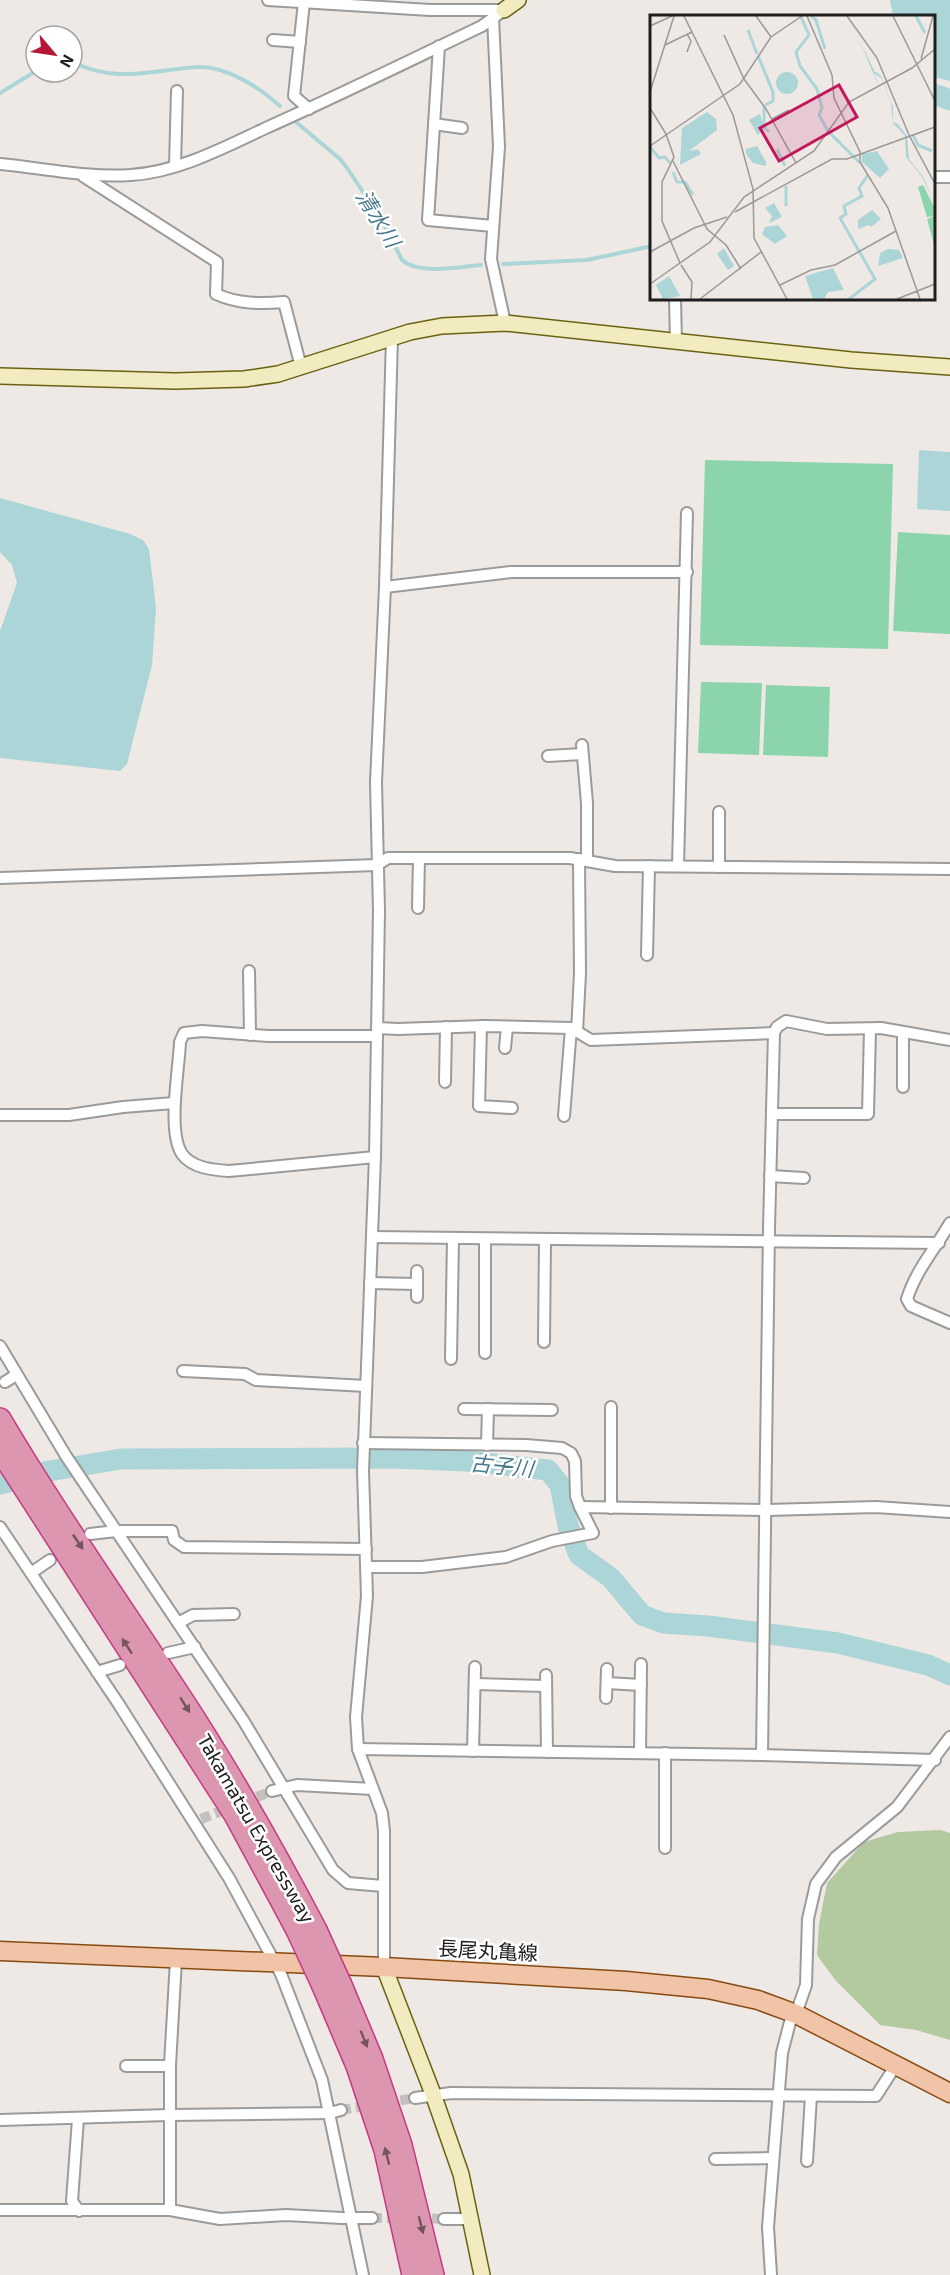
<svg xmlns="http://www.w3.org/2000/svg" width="950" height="2275" viewBox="0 0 950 2275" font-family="'Exo 2','Noto Sans JP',sans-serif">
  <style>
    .forest { fill: #b3c99f }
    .pitch { fill: #8cd4ab }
    .water { fill: #abd5d7 }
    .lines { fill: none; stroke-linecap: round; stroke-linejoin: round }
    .stream { stroke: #abd5d7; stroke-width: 4 }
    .river { stroke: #abd5d7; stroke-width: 21 }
    .street-tunnel { stroke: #c4c0bd; stroke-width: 10; stroke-dasharray: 10 5; stroke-linecap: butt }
    .street-casing { stroke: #9b9b9b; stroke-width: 14 }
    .secondary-casing { stroke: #696211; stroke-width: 18 }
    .primary-casing { stroke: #874a11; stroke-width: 21 }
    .highway-casing { stroke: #c63883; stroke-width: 24 }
    .street { stroke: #fff; stroke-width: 10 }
    .secondary { stroke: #f2ebbf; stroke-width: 15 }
    .primary { stroke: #f1c3a7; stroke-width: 18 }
    .highway { stroke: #dd96b0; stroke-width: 21 }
    .highway-bridge-casing { stroke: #c63883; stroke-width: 24; stroke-linecap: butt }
    .highway-bridge { stroke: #dd96b0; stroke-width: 21 }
    .oneway { fill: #745460 }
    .labels { text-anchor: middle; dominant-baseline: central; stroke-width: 5; stroke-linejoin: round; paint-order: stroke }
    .street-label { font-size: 20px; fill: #1e1e1e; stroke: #fff }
    .water-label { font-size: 21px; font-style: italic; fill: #4b798d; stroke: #fff }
    .inset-river { fill: none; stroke: #abd5d7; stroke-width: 3 }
    .inset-road { fill: none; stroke: #9b9895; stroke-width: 1.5 }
    .view { fill: #c2185b; fill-opacity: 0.15; stroke: #c2185b; stroke-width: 3 }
    .inset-edge { fill: none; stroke: #1e1e1e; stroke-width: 3 }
  </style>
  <rect width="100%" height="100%" fill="#eee9e5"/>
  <!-- forest -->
  <path class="forest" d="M940 1830 950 1833V2040L916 2030 880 2025 836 1981 817 1955 819 1924 827 1883 864 1842 898 1832Z"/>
  <!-- pitch -->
  <g class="pitch">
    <path d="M705 460 893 464 888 649 700 645Z"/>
    <path d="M898 532 950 535V634L893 631Z"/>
    <path d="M701 682 762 683 759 755 698 753Z"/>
    <path d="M766 685 830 687 828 757 763 755Z"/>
  </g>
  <!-- water -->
  <g class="water">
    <path d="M890 0H950V81L934 77V16H893Z"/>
    <path d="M919 450 950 452V511L917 509Z"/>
    <path d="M0 498 130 534 143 540 149 549 156 608 152 665 127 764 120 771 0 758V631L17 583 12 565 0 552Z"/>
  </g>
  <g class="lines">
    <!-- stream -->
    <g class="stream">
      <path d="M72 62C119 84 150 70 198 67 227 66 260 88 280 106"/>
      <path d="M0 93 36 71"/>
      <path d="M296 122 340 159 347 168 382 220 402 260C419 275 459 267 481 265"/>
      <path d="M503 264 587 260 652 246"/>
    </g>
    <!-- river -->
    <g class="river">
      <path d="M934 94 950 100"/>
      <path d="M0 1484 49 1471 121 1459 393 1458 467 1461 548 1470 560 1485 568 1526 579 1555 611 1578 642 1615 663 1623 708 1626 838 1643 928 1665 950 1675"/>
    </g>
    <!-- street-tunnel -->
    <g class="street-tunnel">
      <path d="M201 1819 272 1791"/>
      <path d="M341 2110 415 2098"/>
      <path d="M372 2218H401"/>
      <path d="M417 2218 444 2219"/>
    </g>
    <!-- street casing -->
    <g class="street-casing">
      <g id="street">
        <path d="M268 0 430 10H503"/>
        <path d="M304 2 294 96 309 109"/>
        <path d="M493 17 499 147 491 259 505 323"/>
        <path d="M273 40 300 42"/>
        <path d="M439 46 428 220 493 226"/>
        <path d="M434 124 462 128"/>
        <path d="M0 164C43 168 87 178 131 175 179 172 225 147 268 127 340 95 411 60 482 26L504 10"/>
        <path d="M175 166 177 91"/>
        <path d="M83 176 217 262 216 294C238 304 260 304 284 302L301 367"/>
        <path d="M934 177H950"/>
        <path d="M675 298 676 343"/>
        <path d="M385 587 511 572H687"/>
        <path d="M582 745 587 803V861"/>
        <path d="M548 756 582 754"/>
        <path d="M719 812V867"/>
        <path d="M678 866 687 513"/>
        <path d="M0 878 377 865 388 858H570L615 866 950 869"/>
        <path d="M418 908 419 858"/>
        <path d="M647 955 649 866"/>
        <path d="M249 971 250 1035"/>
        <path d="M481 1026 479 1106 512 1108"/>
        <path d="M377 1028 398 1029 485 1026 571 1028 591 1040 774 1033"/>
        <path d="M577 1032 580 973 579 859"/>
        <path d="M505 1048 507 1027"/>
        <path d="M445 1082 446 1027"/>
        <path d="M903 1087V1032"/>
        <path d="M772 1114H868L870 1029"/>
        <path d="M0 1115H69L123 1107 174 1103"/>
        <path d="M564 1116 571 1028"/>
        <path d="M375 1157 229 1171C213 1170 192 1168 182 1154 167 1131 179 1070 180 1042L184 1033 202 1031 268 1036H377"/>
        <path d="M770 1176 804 1178"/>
        <path d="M950 1223C935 1249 916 1270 907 1299L911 1306 950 1323"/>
        <path d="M372 1237 939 1243"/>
        <path d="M370 1283 417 1284"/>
        <path d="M417 1297V1271"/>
        <path d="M544 1342 545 1240"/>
        <path d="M0 1346 66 1456 243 1720 333 1870 348 1883 383 1886"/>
        <path d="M485 1353V1239"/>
        <path d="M451 1359 453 1238"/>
        <path d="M183 1371 245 1374 256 1380 366 1386"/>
        <path d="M5 1382 16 1375"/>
        <path d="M464 1409 552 1410"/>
        <path d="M363 1443 526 1445 562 1448 571 1453 575 1461 576 1496 580 1507"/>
        <path d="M487 1445 488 1409"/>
        <path d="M611 1508V1407"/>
        <path d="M0 1527 118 1703 229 1878 281 1974 322 2080 363 2275"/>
        <path d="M90 1534 116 1531H172L174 1540 184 1547 366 1549"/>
        <path d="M367 1567H422L506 1557 552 1541 593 1533 580 1507 767 1510 876 1507 950 1512"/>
        <path d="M31 1573 50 1560"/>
        <path d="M178 1623 193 1615 234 1614"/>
        <path d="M168 1653 195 1647"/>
        <path d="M97 1672 120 1665"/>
        <path d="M546 1675 547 1752"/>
        <path d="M607 1683 641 1685"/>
        <path d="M475 1684 546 1686"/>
        <path d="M606 1698 607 1669"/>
        <path d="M358 1749 762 1755 935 1760"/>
        <path d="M473 1751 475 1667"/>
        <path d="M640 1753 641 1664"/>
        <path d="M762 1755 769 1228 774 1033 777 1027 786 1021 827 1029 881 1028 950 1040"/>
        <path d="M272 1791 297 1785 373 1789"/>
        <path d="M665 1848V1753"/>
        <path d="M384 1967V1831L382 1813 358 1749 356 1717 367 1596 363 1471 375 1157 379 911 376 782 385 587 392 337"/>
        <path d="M126 2066H170"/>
        <path d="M415 2098 451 2093 876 2096 896 2065"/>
        <path d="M78 2119 72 2201 79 2211"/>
        <path d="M0 2120 169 2115 330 2113 341 2110"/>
        <path d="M715 2159 773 2158"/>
        <path d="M807 2161 811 2096"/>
        <path d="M0 2210H170V2065L176 1960"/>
        <path d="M170 2210 220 2219 286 2215 342 2218H372"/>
        <path d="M444 2219H471"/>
        <path d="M771 2275 768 2227 782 2053 790 2022 796 2014 806 1985 808 1919 816 1884 836 1857 897 1807 950 1737"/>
      </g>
    </g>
    <!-- secondary casing -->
    <g class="secondary-casing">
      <g id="secondary">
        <path d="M504 10 518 0"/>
        <path d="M0 376 175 381 244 379 278 374 410 332 442 326 505 323 851 360 950 367"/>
        <path d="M384 1967 433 2094 461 2174 482 2275"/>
      </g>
    </g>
    <!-- primary casing -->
    <g class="primary-casing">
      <path id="primary" d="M0 1951 384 1967 626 1981 708 1989 758 2000 796 2014 950 2093"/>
    </g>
    <!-- highway casing -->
    <g class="highway-casing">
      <g id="highway">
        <path d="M0 1419C55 1512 117 1600 176 1690 227 1767 273 1848 316 1930"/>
        <path d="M0 1450 235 1815 297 1930"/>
        <path d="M341 1985 372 2059 401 2145 433 2275"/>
        <path d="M323 1986 357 2066 385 2150 413 2275"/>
      </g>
    </g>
    <!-- street -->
    <use href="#street" class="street"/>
    <!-- secondary -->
    <use href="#secondary" class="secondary"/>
    <!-- primary -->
    <use href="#primary" class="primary"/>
    <!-- highway -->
    <use href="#highway" class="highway"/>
    <!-- highway-bridge casing -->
    <g class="highway-bridge-casing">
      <g id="highway-bridge">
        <path d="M297 1930 323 1986"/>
        <path d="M316 1930 341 1985"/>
      </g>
    </g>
    <!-- highway-bridge -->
    <use href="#highway-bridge" class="highway-bridge"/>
  </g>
  <!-- one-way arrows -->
  <defs><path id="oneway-solid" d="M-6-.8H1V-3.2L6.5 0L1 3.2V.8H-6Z" transform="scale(1.5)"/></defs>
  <g class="oneway">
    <use href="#oneway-solid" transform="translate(78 1542) rotate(56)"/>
    <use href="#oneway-solid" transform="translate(127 1646) rotate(-123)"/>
    <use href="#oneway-solid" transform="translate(185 1705) rotate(58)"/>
    <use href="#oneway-solid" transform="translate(364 2039) rotate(68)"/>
    <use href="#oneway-solid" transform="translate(387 2156) rotate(-104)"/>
    <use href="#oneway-solid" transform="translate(421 2225) rotate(76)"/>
  </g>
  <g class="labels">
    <!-- street labels -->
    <g class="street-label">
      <text transform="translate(257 1828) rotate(60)">Takamatsu Expressway</text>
      <text transform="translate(488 1950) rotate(3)">長尾丸亀線</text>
    </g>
    <!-- water labels -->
    <g class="water-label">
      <text transform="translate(379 218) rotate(58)">清水川</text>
      <text transform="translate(502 1465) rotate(6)">古子川</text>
    </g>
  </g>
  <!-- overview -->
  <g transform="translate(650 15)">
    <rect width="285" height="285" fill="#eee9e5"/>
    <path d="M273 170 285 194V233L277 204 285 201 277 202 268 172Z" fill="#8cd4ab"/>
    <path d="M189 1 214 35 224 55V56L229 59 232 63 243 92V107L248 109 257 121 259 144 274 163 285 191 273 163 256 142 255 121 243 108 241 88 232 64 224 58 231 77 213 34ZM126 68a11 11 0 1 1 22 0a11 11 0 1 1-22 0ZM57 97 66 104 67 115 39 136 48 134 51 139 30 150 32 113ZM110 99 114 113 108 120 99 105ZM107 131 116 147V151L103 148 96 139V134ZM227 136 239 154 230 163 212 147V139ZM124 188 132 202 119 208 122 201 115 193ZM222 195 231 204 221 212 219 210 208 214V205ZM128 210 137 221 125 229 112 219 115 212ZM74 233 84 251 78 255 67 239ZM238 234 249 235 253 243 228 251 230 238ZM183 253 194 275 178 277 174 284H163L155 261ZM19 261 30 281 13 284 6 270Z" fill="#abd5d7"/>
    <path class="inset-river" d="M161 1 166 5 175 34M266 1 275 18M151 2 159 20 146 37 150 51 167 74 172 93 169 100 178 116 210 148M98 15 107 39M108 41 123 77V86L115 90M114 91V112L119 117M263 120 268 130 282 136M0 132 9 143 15 142 20 148M127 134 135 151M23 157 27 167H35L43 180M136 171V191M199 284 225 264 190 203 196 199 194 191 212 181 209 173 218 160"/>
    <path class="inset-road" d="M34 1 83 100 103 174 104 223 137 284M106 1 121 22M157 1 182 60 184 83 210 137V147L238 193 270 284M197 1 227 43 259 120 285 169M243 1 285 86M0 11 22 1M74 20 94 64 116 94 146 148M15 30 42 17M37 37 41 26 37 19M271 44 283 1M0 77 24 1M0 93 16 119M122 104 139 95M16 119 24 142 12 167V206L30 248M0 131 90 69 121 22 152 1M23 146 57 214 76 230 91 254M85 197 182 144H197L285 112M0 237 44 213 77 202M31 250 42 267 41 284M0 269 60 227 94 182 164 136 199 87 262 53 285 34M130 270 161 255 185 250 246 216M50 284 111 237M247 284 285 269"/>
    <path class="view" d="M189 70 207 102 129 146 110 113Z"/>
    <rect width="285" height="285" class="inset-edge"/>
  </g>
  <!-- north arrow -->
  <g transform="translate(54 54) rotate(119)"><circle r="28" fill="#ffffff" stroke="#a5a5a5" stroke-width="1.5"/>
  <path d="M0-4.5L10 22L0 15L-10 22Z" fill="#b61734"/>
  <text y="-9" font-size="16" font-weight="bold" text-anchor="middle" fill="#1e1e1e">N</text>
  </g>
</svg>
